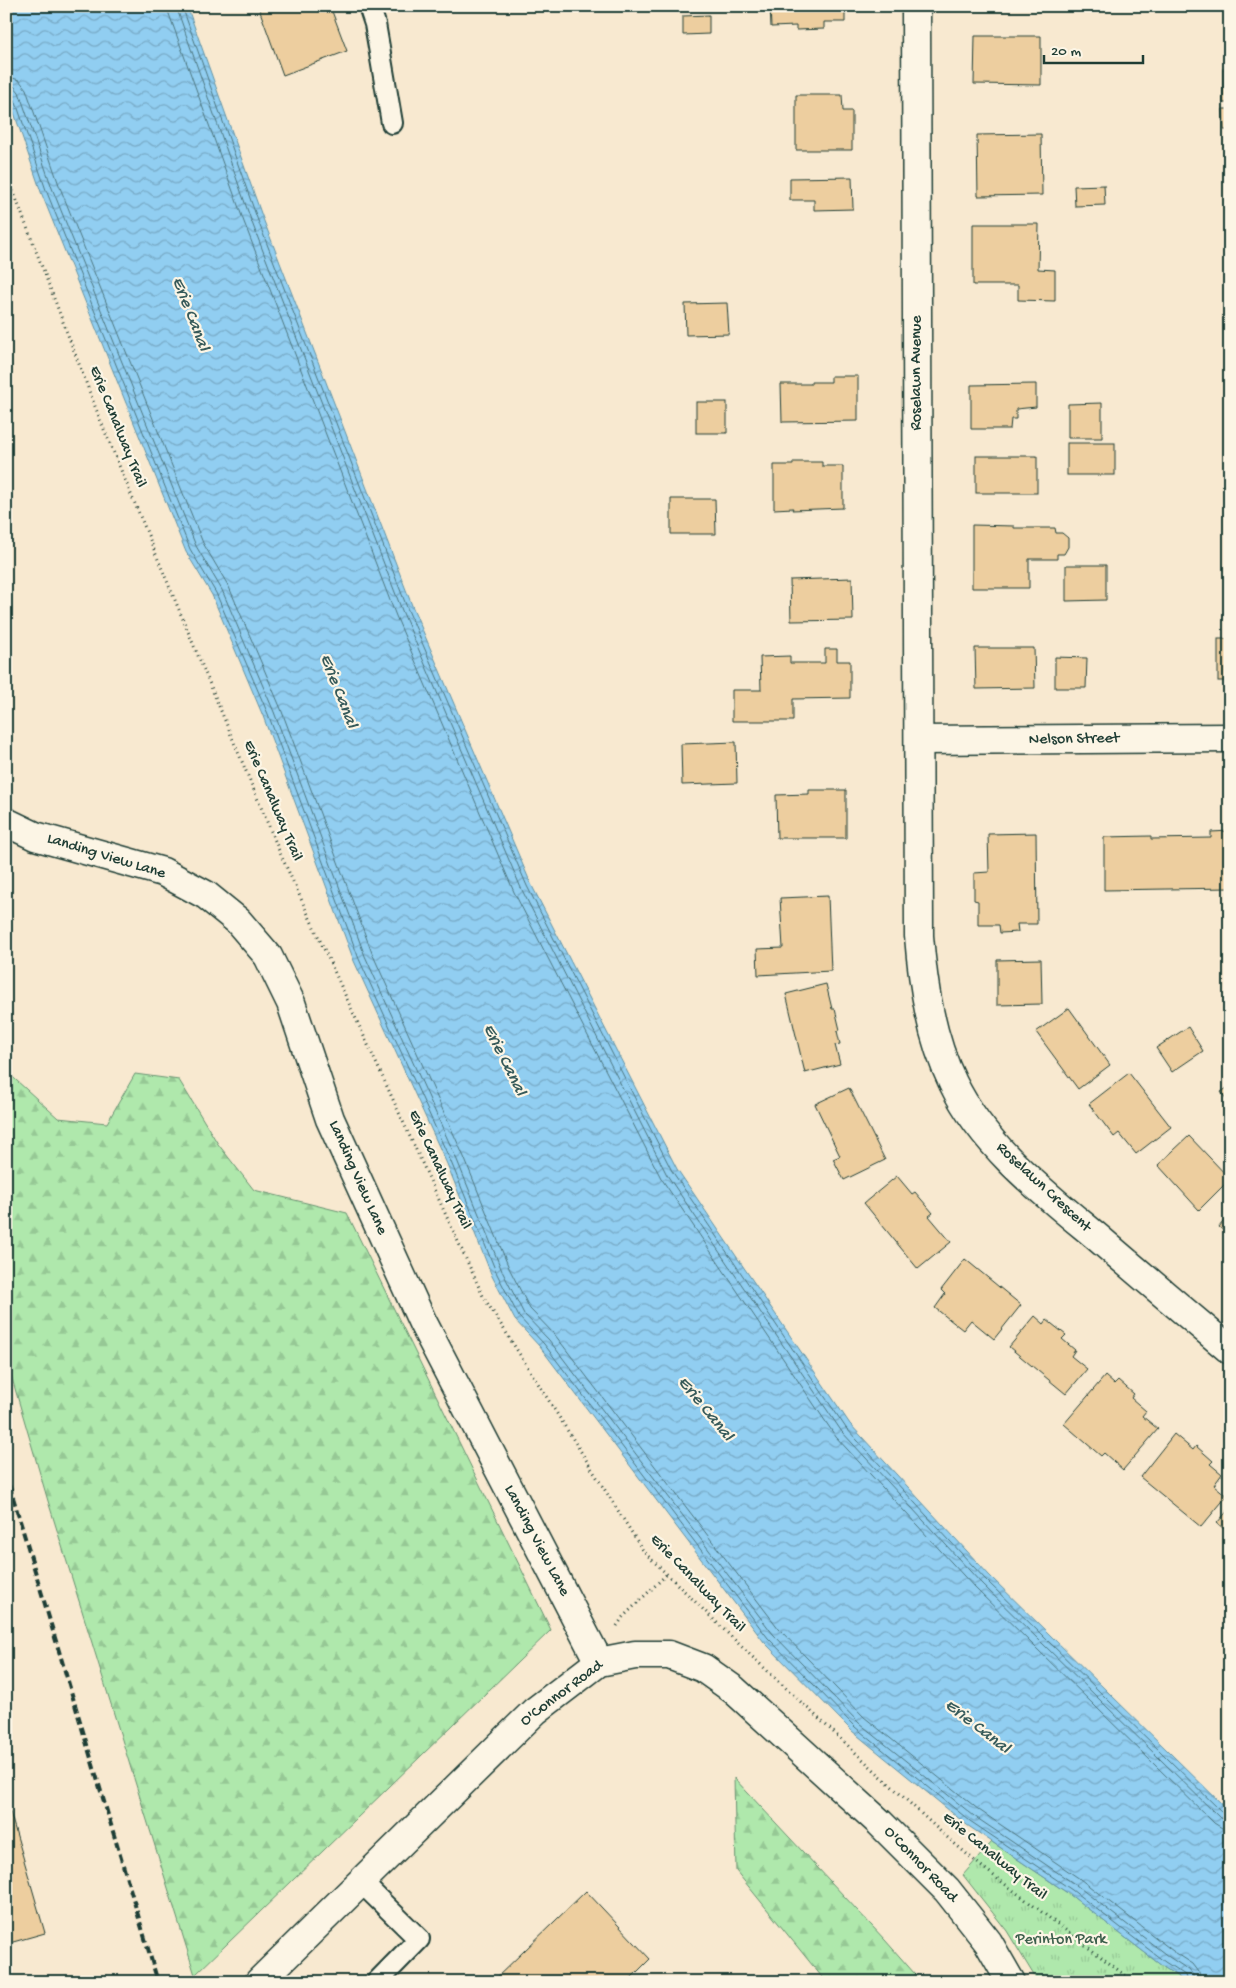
<svg xmlns="http://www.w3.org/2000/svg" width="1236" height="1988" viewBox="0 0 1236 1988" font-family="'Gochi Hand',sans-serif">
  <style>
    .forest { fill: url(#forest-firs); stroke: #679270 }
    .park { fill: url(#park-tufts); stroke: #679270 }
    .water { fill: url(#water-waves); stroke: #6394a5 }
    .lines { fill: none; stroke-linecap: round; stroke-linejoin: round }
    .shore { stroke: #4d7780; stroke-width: 1 }
    .building { fill: #edce9f; stroke: #1f3d34 }
    .lane-casing { stroke: #1f3d34; stroke-width: 24 }
    .street-casing { stroke: #1f3d34; stroke-width: 31 }
    .secondary-casing { stroke: #1f3d34; stroke-width: 31 }
    .path { stroke: #1f3d34; stroke-width: 3; stroke-dasharray: 1 4; stroke-linecap: butt }
    .lane { stroke: #fcf5e5; stroke-width: 20 }
    .street { stroke: #fcf5e5; stroke-width: 28 }
    .secondary { stroke: #fcf5e5; stroke-width: 28 }
    .rail { stroke: #1f3d34; stroke-width: 4; stroke-dasharray: 8 4; stroke-linecap: butt }
    .labels { text-anchor: middle; dominant-baseline: central; stroke-width: 4.5; stroke-linejoin: round; paint-order: stroke }
    .street-label { font-size: 16px; fill: #1f3d34; stroke: #fcf5e5 }
    .park-label { font-size: 16px; fill: #3c5f4c; stroke: #fcf5e5 }
    .water-label { font-size: 18px; font-style: italic; fill: #365a5a; stroke: #fcf5e5 }
  </style>
  <defs>
    <pattern id="forest-firs" width="22" height="20" patternUnits="userSpaceOnUse" patternTransform="scale(1.25)"><rect width="22" height="20" fill="#afe8ac"/><path d="M5 1l3.5 6h-7zM16 11l3.5 6h-7z" fill="#96c895"/></pattern>
    <pattern id="park-tufts" width="24" height="20" patternUnits="userSpaceOnUse" patternTransform="scale(1.25)"><rect width="24" height="20" fill="#afe8ac"/><path d="M3 7l-1-3M5 7V3M7 7l1-3M15 17l-1-3M17 17v-4M19 17l1-3" fill="none" stroke="#96c895"/></pattern>
    <pattern id="water-waves" width="16" height="10" patternUnits="userSpaceOnUse" patternTransform="scale(1.25)"><rect width="16" height="10" fill="#91cef1"/><path d="M0 5q4-4 8 0t8 0" fill="none" stroke="#76a8c4"/></pattern>
  </defs>
  <rect width="100%" height="100%" fill="#f8e9d0"/>
  <filter id="ink" filterUnits="userSpaceOnUse"><feTurbulence type="fractalNoise" baseFrequency=".02" numOctaves="2"/><feDisplacementMap in="SourceGraphic" scale="10" xChannelSelector="R" yChannelSelector="G"/><feConvolveMatrix kernelMatrix="1 2 1 2 8 2 1 2 1" color-interpolation-filters="sRGB"/></filter>
  <g filter="url(#ink)">
    <!-- forest -->
    <g class="forest">
      <path d="M6 1071 58 1118 107 1123 135 1074 179 1080 218 1144 254 1190 347 1213 551 1630 195 1975 48 1501 6 1358Z"/>
      <path d="M734 1778 885 1940 922 1982H826L736 1871Z"/>
    </g>
    <!-- park -->
    <path class="park" d="M992 1842 1069 1894 1162 1966 1186 1982H1038L1007 1931 963 1875Z"/>
    <!-- water -->
    <path class="water" d="M6 6H187L262 216 413 608 531 884 677 1169 850 1424 989 1575 1230 1812V1982H1186L1162 1966 1069 1894 967 1825 852 1731 764 1642 540 1347 515 1320 492 1276 447 1164 354 961 263 716 212 595 186 552 41 192 6 89Z"/>
    <g class="lines">
      <!-- shore -->
      <g class="shore">
        <path d="M168 6 169 14 244 222 396 616 514 892 661 1178 836 1437 975 1588 1214 1823 1222 1828 1230 1829"/>
        <path d="M176 6 251 220 403 613 521 888 667 1175 842 1432 981 1583 1220 1818 1230 1822"/>
        <path d="M182 6 257 218 408 610 527 886 672 1171 846 1428 985 1579 1224 1814 1230 1815"/>
        <path d="M6 76 19 80 26 89 59 185 203 543 229 587 281 709 372 953 464 1157 509 1268 530 1309 555 1335 779 1629 864 1717 979 1810 1080 1879 1173 1951 1193 1964 1199 1972 1201 1982"/>
        <path d="M6 84 14 86 19 92 52 188 196 546 222 590 274 712 365 956 457 1160 502 1271 524 1314 549 1340 773 1634 859 1723 974 1816 1076 1885 1169 1957 1189 1970 1193 1975 1194 1982"/>
        <path d="M6 90 11 91 13 94 46 190 190 549 216 593 268 714 359 959 451 1162 497 1274 519 1317 544 1344 768 1638 855 1727 970 1821 1072 1890 1165 1962 1185 1975 1187 1982"/>
      </g>
    </g>
    <!-- building -->
    <g class="building">
      <path d="M258 6H330L347 51 283 75Z"/>
      <path d="M770 6H845V22H824V29L796 30V26L771 27Z"/>
      <path d="M709 15V34L683 35V16Z"/>
      <path d="M975 36H1041V85L974 84Z"/>
      <rect x="1223" y="69" width="7" height="34"/>
      <path d="M796 95H842L843 111H852V150H796Z"/>
      <path d="M1223 109H1230V130H1224Z"/>
      <path d="M1041 134 1042 195 978 196 977 135Z"/>
      <path d="M852 177 853 209 814 210V200H790V178Z"/>
      <path d="M1104 185 1105 205 1075 206 1074 186Z"/>
      <path d="M973 224H1039L1038 269 1055 270V301L1018 300V285H973Z"/>
      <path d="M727 303 729 334 686 335 685 304Z"/>
      <path d="M831 376H858V421L782 422 781 384H811V382H831Z"/>
      <path d="M1036 384V407L1016 409V419H1011L1010 429H971V385Z"/>
      <rect x="696" y="402" width="31" height="31"/>
      <path d="M1102 403V438H1068V404Z"/>
      <rect x="1067" y="443" width="48" height="32"/>
      <rect x="976" y="456" width="61" height="37"/>
      <path d="M793 462H822V466H843V508L792 510 793 508 774 509V465H793Z"/>
      <path d="M671 499H715L716 534H671Z"/>
      <path d="M972 525 1014 526V528H1055L1056 533H1062L1068 538V547L1064 554H1057V559H1029V588H972Z"/>
      <path d="M1066 565H1106V600L1066 601Z"/>
      <path d="M852 578 853 620 791 621 790 580Z"/>
      <rect x="1218" y="639" width="12" height="42"/>
      <path d="M975 648H1034L1035 688 976 689Z"/>
      <path d="M825 649H837V661H850V698L793 699V721H732V690H761L760 657 790 656V663H825Z"/>
      <path d="M1055 657 1087 658 1086 688H1055Z"/>
      <path d="M736 742 737 783 682 785 681 744Z"/>
      <path d="M809 790H846V838H777L776 795 809 794Z"/>
      <path d="M1230 831V888L1104 890V837L1151 836V839L1211 838V832Z"/>
      <path d="M1036 833 1037 924H1017L1018 932 1000 933 999 925H978V901L974 900V873L989 872 988 834Z"/>
      <path d="M828 896 831 971 758 975 757 949 783 948 780 898Z"/>
      <path d="M1041 959 1042 1004 997 1005V960Z"/>
      <path d="M826 984 832 1009H835L840 1030 837 1031 840 1044 835 1045 840 1064 805 1073 786 994Z"/>
      <path d="M1069 1008 1110 1065 1078 1089 1036 1032Z"/>
      <path d="M1188 1027 1203 1051 1172 1072 1156 1048Z"/>
      <path d="M1129 1073 1171 1127 1136 1154 1119 1133 1114 1137 1089 1104Z"/>
      <path d="M1230 1086V1104L1221 1092Z"/>
      <path d="M849 1088 885 1160 844 1180 833 1159 840 1156 815 1104Z"/>
      <path d="M1189 1136 1230 1179 1199 1210 1158 1165Z"/>
      <path d="M897 1176 912 1194 915 1192 933 1213 929 1216 951 1242 918 1269 864 1203Z"/>
      <path d="M1230 1213V1236L1219 1227Z"/>
      <path d="M965 1259 1021 1305 994 1339 971 1320 963 1330 935 1308 945 1294 941 1290Z"/>
      <path d="M1035 1316 1044 1324 1047 1320 1066 1335 1062 1339 1075 1350 1071 1356 1087 1369 1066 1394 1009 1347Z"/>
      <path d="M1105 1376 1114 1384 1118 1380 1134 1394 1131 1398 1146 1411 1142 1416 1158 1429 1123 1470 1104 1453 1101 1456 1064 1424Z"/>
      <path d="M1174 1434 1193 1450 1196 1446 1213 1461 1210 1464 1222 1474 1214 1485 1227 1496 1201 1527 1140 1477Z"/>
      <path d="M1230 1508V1534L1217 1523Z"/>
      <path d="M6 1798 45 1933 6 1944Z"/>
      <path d="M586 1891 650 1959 627 1982H492Z"/>
    </g>
    <g class="lines">
      <!-- lane casing -->
      <g class="lane-casing">
        <g id="lane">
          <path d="M369 6 375 24 392 123"/>
          <path d="M360 1881 419 1939 377 1982"/>
        </g>
      </g>
      <!-- street casing -->
      <g class="street-casing">
        <g id="street">
          <path d="M916 6 919 936C923 986 931 1038 953 1083 984 1147 1044 1193 1097 1237 1141 1275 1185 1312 1230 1350"/>
          <path d="M919 740 1230 738"/>
          <path d="M6 822 35 836 163 872 206 895 238 921 268 956 291 1003 330 1119 422 1321 599 1662"/>
        </g>
      </g>
      <!-- secondary casing -->
      <g class="secondary-casing">
        <path id="secondary" d="M259 1982 535 1711 599 1662 635 1655H669L703 1668 734 1690 880 1823 947 1890 988 1942 1011 1982"/>
      </g>
      <!-- path -->
      <g class="path">
        <path d="M6 172 101 422 280 853 483 1296 644 1552 746 1651 941 1832 981 1866 1134 1982"/>
        <path d="M617 1626 623 1617 667 1574"/>
      </g>
      <!-- lane -->
      <use href="#lane" class="lane"/>
      <!-- street -->
      <use href="#street" class="street"/>
      <!-- secondary -->
      <use href="#secondary" class="secondary"/>
      <!-- rail -->
      <path class="rail" d="M6 1474 158 1982"/>
    </g>
  </g>
  <g class="labels">
    <!-- street labels -->
    <g class="street-label">
      <text transform="translate(917 373) rotate(-90)">Roselawn Avenue</text>
      <text transform="translate(117 427) rotate(68)">Erie Canalway Trail</text>
      <text transform="translate(1074 740) rotate(-1)">Nelson Street</text>
      <text transform="translate(272 801) rotate(67)">Erie Canalway Trail</text>
      <text transform="translate(106 857) rotate(17)">Landing View Lane</text>
      <text transform="translate(439 1170) rotate(65)">Erie Canalway Trail</text>
      <text transform="translate(357 1178) rotate(66)">Landing View Lane</text>
      <text transform="translate(1043 1188) rotate(43)">Roselawn Crescent</text>
      <text transform="translate(536 1541) rotate(62)">Landing View Lane</text>
      <text transform="translate(697 1584) rotate(46)">Erie Canalway Trail</text>
      <text transform="translate(562 1694) rotate(-37)">O'Connor Road</text>
      <text transform="translate(994 1857) rotate(39)">Erie Canalway Trail</text>
      <text transform="translate(920 1865) rotate(46)">O'Connor Road</text>
    </g>
    <!-- park labels -->
    <g class="park-label">
      <text x="1061" y="1940">Perinton Park</text>
    </g>
    <!-- water labels -->
    <g class="water-label">
      <text transform="translate(190 314) rotate(69)">Erie Canal</text>
      <text transform="translate(338 691) rotate(69)">Erie Canal</text>
      <text transform="translate(504 1060) rotate(64)">Erie Canal</text>
      <text transform="translate(705 1409) rotate(51)">Erie Canal</text>
      <text transform="translate(977 1727) rotate(38)">Erie Canal</text>
    </g>
  </g>
  <!-- margin -->
  <rect width="1236" height="1988" fill="none" stroke="#fcf5e5" stroke-width="25"/>
  <rect x="12" y="12" width="1211" height="1963" fill="none" stroke="#1f3d34" stroke-width="2" filter="url(#ink)"/>
  <!-- scale -->
  <path d="M1044 55v8h99v-8" fill="none" stroke="#1f3d34" stroke-width="2.5"/>
  <text x="1051" y="55" font-size="15" fill="#1f3d34" stroke="#fcf5e5" stroke-width="4" paint-order="stroke">20 m</text>
</svg>
